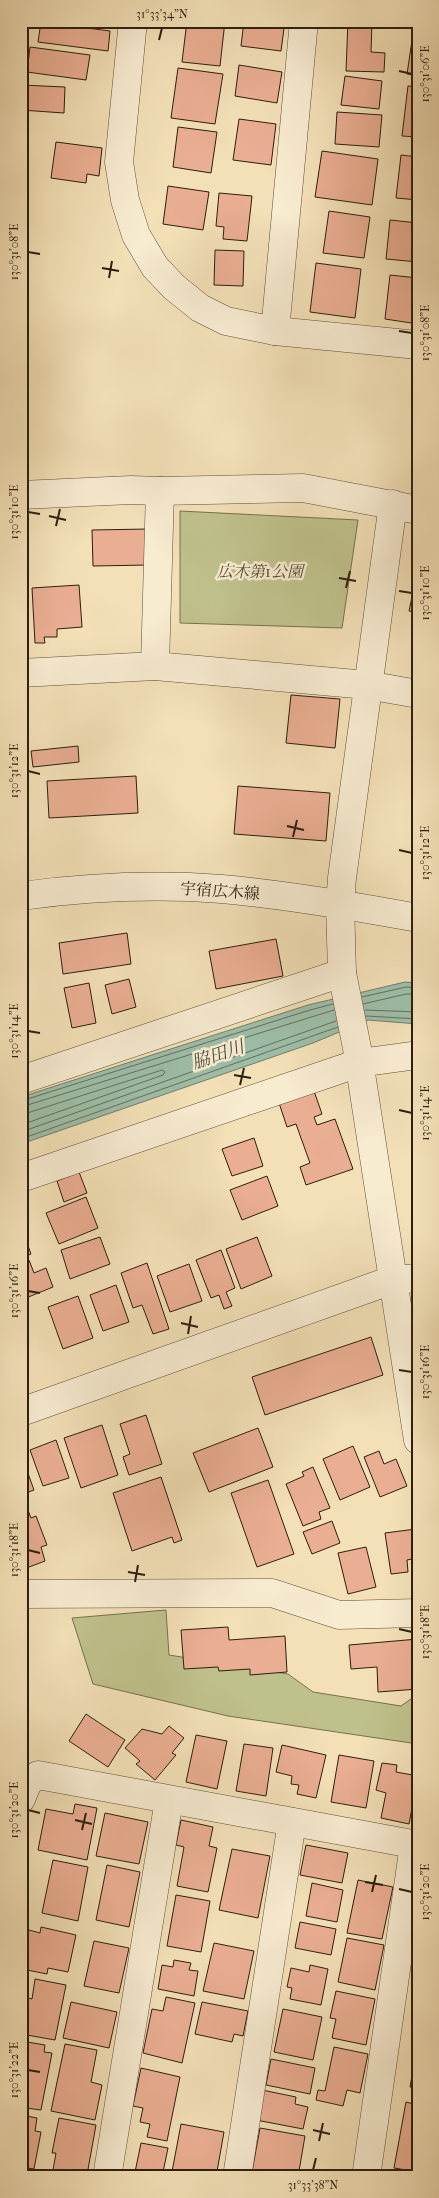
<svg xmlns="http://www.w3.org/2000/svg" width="439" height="2198" viewBox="0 0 439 2198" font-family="'IM FELL French Canon','Noto Serif JP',serif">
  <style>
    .green { fill: #bfc18c; stroke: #76704e }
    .water { fill: #9dbea8; stroke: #707e6b }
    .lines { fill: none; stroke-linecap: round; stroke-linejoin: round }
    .shore { stroke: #646e5c; stroke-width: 1 }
    .building { fill: #eaae92; stroke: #2c1f0f }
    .minor-casing { stroke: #5e4f39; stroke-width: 29 }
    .tertiary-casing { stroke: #5e4f39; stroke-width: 29 }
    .minor { stroke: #f7ebd0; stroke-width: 28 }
    .tertiary { stroke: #f7ebd0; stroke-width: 28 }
    .ticks { fill: none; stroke: #2c1f0f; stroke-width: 2 }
    .labels { text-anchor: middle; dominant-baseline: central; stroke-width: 5; stroke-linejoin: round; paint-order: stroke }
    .park-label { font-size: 16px; font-style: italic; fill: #585034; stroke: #f7ebd0 }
    .street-label { font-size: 16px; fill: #2c1f0f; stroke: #f7ebd0 }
    .water-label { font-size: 18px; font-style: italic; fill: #4e4f3d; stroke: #f7ebd0 }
    .neatline { fill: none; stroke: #2c1f0f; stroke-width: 2 }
    .ticks-label { font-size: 12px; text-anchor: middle; fill: #2c1f0f }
  </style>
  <rect width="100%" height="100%" fill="#f3e0b7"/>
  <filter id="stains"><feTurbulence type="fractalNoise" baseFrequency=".004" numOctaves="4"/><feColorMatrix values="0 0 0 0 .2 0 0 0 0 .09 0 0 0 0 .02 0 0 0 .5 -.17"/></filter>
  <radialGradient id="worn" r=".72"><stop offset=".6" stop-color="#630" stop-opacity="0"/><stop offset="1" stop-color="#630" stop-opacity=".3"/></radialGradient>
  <!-- green -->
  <g class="green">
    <path d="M180 511 358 520 342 628 180 623Z"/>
    <path d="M166 1610 169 1655 288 1674 313 1692 401 1706 418 1694V1744L228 1716 93 1684 72 1618Z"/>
  </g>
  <!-- water -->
  <path class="water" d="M405 982 418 983V1024L368 1020 313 1043 21 1144V1097L308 1005Z"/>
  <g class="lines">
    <!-- shore -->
    <g class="shore">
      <path d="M362 997 406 987 418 988"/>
      <path d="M363 1004 406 994H418"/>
      <path d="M365 1010 418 1012"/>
      <path d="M366 1016 418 1019"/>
      <path d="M21 1101 310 1010 333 1004"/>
      <path d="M21 1107 334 1010"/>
      <path d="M21 1115 162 1070 165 1072 163 1075 21 1125"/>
      <path d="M21 1132 336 1021"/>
      <path d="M21 1139 338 1027"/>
    </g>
  </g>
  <!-- building -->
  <g class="building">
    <path d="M187 21H225L220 66 182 62Z"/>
    <path d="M244 21H285L281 51 241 46Z"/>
    <path d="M348 21H372L371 52 385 53 384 72 346 71Z"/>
    <path d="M41 22 110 31 108 51 38 42Z"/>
    <path d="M413 34 418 35V76L407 74Z"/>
    <path d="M30 47 90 55 86 80 27 72Z"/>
    <path d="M239 65 282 72 277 103 235 96Z"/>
    <path d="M178 68 223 74 215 124 171 118Z"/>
    <path d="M345 76 382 81 379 109 341 105Z"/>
    <path d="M21 85 65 87 64 113 21 110Z"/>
    <path d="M408 86 418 87V137L402 136Z"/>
    <path d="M337 112 382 115 379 147 335 144Z"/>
    <path d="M239 119 276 124 271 165 233 160Z"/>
    <path d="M178 127 217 132 211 173 173 167Z"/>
    <path d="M56 142 102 148 99 176 87 174 86 183 51 178Z"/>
    <path d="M322 151 378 159 372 205 315 197Z"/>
    <path d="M401 155 418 157V200L396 198Z"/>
    <path d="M168 186 209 192 203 230 163 224Z"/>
    <path d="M219 193 252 196 247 241 223 239 224 227 216 226Z"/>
    <path d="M329 211 370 217 364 258 323 253Z"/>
    <path d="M390 220 418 223V262L386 259Z"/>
    <path d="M215 250 244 251 243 286 214 285Z"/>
    <path d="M316 263 361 269 355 318 310 312Z"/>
    <path d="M390 275 418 278V324L385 319Z"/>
    <path d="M148 529V565L93 566 92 530Z"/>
    <path d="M79 585 82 627 57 629V637H44L45 643H35L32 588Z"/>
    <path d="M413 592 418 593V613L409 611Z"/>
    <path d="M291 695 340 699 335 748 286 743Z"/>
    <path d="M78 746 79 762 33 767 31 751Z"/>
    <path d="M136 776 138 813 49 818 47 781Z"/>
    <path d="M238 786 330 793 326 841 234 834Z"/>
    <path d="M127 933 131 964 63 974 59 943Z"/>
    <path d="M276 939 283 976 216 989 209 951Z"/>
    <path d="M129 979 136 1007 112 1014 105 985Z"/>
    <path d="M89 983 96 1023 72 1028 64 988Z"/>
    <path d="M314 1091 322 1114 314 1117 317 1125 335 1119 353 1169 306 1185 300 1167 310 1163 296 1124 287 1127 279 1103Z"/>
    <path d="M254 1138 263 1166 232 1176 222 1149Z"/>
    <path d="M79 1172 87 1193 64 1202 57 1181Z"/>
    <path d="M267 1176 278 1206 242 1220 230 1190Z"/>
    <path d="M86 1197 98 1228 59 1244 46 1213Z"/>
    <path d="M21 1226 31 1254 21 1258Z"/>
    <path d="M100 1237 110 1264 70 1279 61 1250Z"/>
    <path d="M257 1237 272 1276 241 1289 226 1249Z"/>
    <path d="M221 1250 235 1288 226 1292 232 1306 224 1309 219 1295 211 1298 196 1260Z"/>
    <path d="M29 1260 34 1273 46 1268 53 1287 21 1300V1263Z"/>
    <path d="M147 1263 169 1329 153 1334 142 1305 133 1308 121 1273Z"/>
    <path d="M189 1264 202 1301 170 1312 157 1276Z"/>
    <path d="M116 1285 129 1322 103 1331 90 1295Z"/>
    <path d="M78 1296 93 1338 63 1349 48 1307Z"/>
    <path d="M371 1337 383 1375 265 1415 252 1377Z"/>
    <path d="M146 1415 162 1464 129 1475 123 1457 130 1454 120 1424Z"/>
    <path d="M102 1425 118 1475 81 1488 64 1438Z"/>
    <path d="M258 1428 273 1467 209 1492 193 1453Z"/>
    <path d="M56 1440 69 1478 43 1486 30 1450Z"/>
    <path d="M353 1446 370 1487 340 1500 323 1459Z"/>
    <path d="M379 1451 384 1464 396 1459 407 1486 380 1497 364 1457Z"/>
    <path d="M21 1454 34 1490 21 1495Z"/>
    <path d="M313 1467 330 1508 319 1512 321 1519 303 1526 286 1484 304 1476 302 1472Z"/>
    <path d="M161 1477 182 1540 174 1543 172 1537 132 1551 113 1493Z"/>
    <path d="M268 1480 294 1554 257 1567 231 1493Z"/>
    <path d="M26 1505 31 1518 36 1516 47 1545 41 1547 45 1561 21 1570V1507Z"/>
    <path d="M332 1521 340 1543 312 1554 303 1532Z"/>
    <path d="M416 1529 418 1558 407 1560 408 1572 391 1574 385 1533Z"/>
    <path d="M366 1547 376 1587 348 1594 338 1553Z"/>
    <path d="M228 1627 229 1640 285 1636 287 1672 250 1675V1669L219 1671 218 1667 184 1669 181 1630Z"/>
    <path d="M418 1639V1689L378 1692 377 1667 351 1669 349 1645Z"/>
    <path d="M86 1714 125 1740 108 1767 69 1741Z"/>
    <path d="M169 1726 184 1738 172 1753 176 1755 155 1780 136 1764 140 1761 125 1748 142 1729 162 1734Z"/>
    <path d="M196 1735 227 1741 217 1789 186 1782Z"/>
    <path d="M244 1744 273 1748 266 1796 236 1791Z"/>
    <path d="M282 1745 326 1755 316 1798 297 1794 299 1785 291 1784 292 1776 276 1772Z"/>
    <path d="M339 1755 374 1761 366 1808 331 1802Z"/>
    <path d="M382 1763 397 1765 396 1772 418 1776 409 1824 381 1818 386 1793 376 1790Z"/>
    <path d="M75 1804 97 1808 87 1860 38 1850 46 1809 73 1814Z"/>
    <path d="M105 1813 148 1822 139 1864 96 1856Z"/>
    <path d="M181 1820 213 1827 209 1846 217 1848 208 1892 177 1886 184 1847 176 1845Z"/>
    <path d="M306 1845 348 1853 342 1883 300 1875Z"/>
    <path d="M232 1849 270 1856 258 1918 219 1910Z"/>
    <path d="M53 1860 88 1867 78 1921 42 1913Z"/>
    <path d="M107 1865 140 1872 129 1927 96 1920Z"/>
    <path d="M358 1880 393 1887 382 1939 347 1933Z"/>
    <path d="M312 1883 343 1890 337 1922 306 1916Z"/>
    <path d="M176 1895 210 1901 201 1952 167 1946Z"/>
    <path d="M300 1922 336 1929 331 1955 295 1948Z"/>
    <path d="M41 1927 76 1935 68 1972 48 1968 47 1974 27 1970 28 1963 22 1962 29 1930 40 1933Z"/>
    <path d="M347 1938 384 1945 375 1990 338 1982Z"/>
    <path d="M94 1941 129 1948 119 1993 84 1986Z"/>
    <path d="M214 1943 254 1951 244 1999 203 1991Z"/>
    <path d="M174 1960 191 1963 189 1970 198 1971 194 1996 158 1989 162 1965 173 1967Z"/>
    <path d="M310 1965 328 1969 321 2005 290 1999 292 1988 287 1987 291 1968 309 1972Z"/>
    <path d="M35 1979 66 1985 55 2040 21 2034V1996L32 1999Z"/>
    <path d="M336 1991 375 1999 366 2045 332 2038 336 2019 330 2018Z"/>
    <path d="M166 1997 195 2003 182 2063 143 2053 152 2009 163 2011Z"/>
    <path d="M71 2002 117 2012 109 2048 63 2038Z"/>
    <path d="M202 2002 248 2011 243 2036 234 2034 232 2042 195 2034Z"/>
    <path d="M283 2009 322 2017 313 2060 274 2052Z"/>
    <path d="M21 2041 45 2045 44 2052 52 2053 41 2110 26 2108 21 2102Z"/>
    <path d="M65 2044 97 2050 91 2082 102 2085 95 2120 51 2111Z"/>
    <path d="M417 2046 418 2047V2089L410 2087Z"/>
    <path d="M334 2047 368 2054 360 2093 347 2090 343 2106 316 2100 318 2090 325 2091Z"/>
    <path d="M271 2059 315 2068 310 2094 266 2085Z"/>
    <path d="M141 2068 180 2077 167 2141 147 2137 150 2124 140 2122 143 2108 133 2106Z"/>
    <path d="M262 2090 296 2097 295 2104 308 2107 303 2129 256 2120Z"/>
    <path d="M406 2102 418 2105V2172L394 2168Z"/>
    <path d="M21 2115 37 2118 35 2131 41 2132 34 2169 21 2167Z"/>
    <path d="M59 2118 96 2125 87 2175 53 2170 56 2153H52Z"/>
    <path d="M181 2124 224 2132 216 2177H171Z"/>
    <path d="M260 2128 305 2136 298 2177H251Z"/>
    <path d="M141 2143 168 2148 162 2177H134Z"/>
  </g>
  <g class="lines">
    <!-- minor casing -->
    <g class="minor-casing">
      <g id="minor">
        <path d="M133 21 119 162 125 200 136 235 155 267 174 287 200 308 226 321 275 331 418 345"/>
        <path d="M275 331 304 21"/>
        <path d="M21 495 131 490 160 491 303 488 418 510"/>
        <path d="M393 504 342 878 340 904 342 973 357 1048 418 1440"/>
        <path d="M155 666 160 491"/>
        <path d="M21 673 155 666 367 685 418 694"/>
        <path d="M21 1080 342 973"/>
        <path d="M21 1178 359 1063 418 1055"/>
        <path d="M21 1412 392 1280 418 1278"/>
        <path d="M21 1594 272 1593 339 1615 418 1613"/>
        <path d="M21 1799 28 1782 38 1775 418 1845"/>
        <path d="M107 2177 169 1800"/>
        <path d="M237 2177 292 1822"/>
        <path d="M366 2177 414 1845"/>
      </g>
    </g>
    <!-- tertiary casing -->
    <g class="tertiary-casing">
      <path id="tertiary" d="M21 896C88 887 155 884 222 889 288 895 353 906 418 918"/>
    </g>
    <!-- minor -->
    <use href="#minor" class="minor"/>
    <!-- tertiary -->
    <use href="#tertiary" class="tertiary"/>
  </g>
  <!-- ticks -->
  <path class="ticks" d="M159 40 162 28M399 71 412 74M28 252 40 254M102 268 119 271M109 278 112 261M399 331 412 333M28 512 40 514M49 516 66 520M56 526 60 509M339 578 356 581M346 588 350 571M399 591 412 593M28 771 40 774M287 826 304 830M293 837 297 820M399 850 412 853M28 1031 40 1033M234 1075 251 1078M240 1085 244 1068M399 1110 412 1113M28 1291 40 1293M181 1323 198 1327M188 1334 191 1316M399 1370 412 1372M28 1550 40 1553M128 1572 145 1575M135 1582 138 1565M399 1629 412 1632M28 1810 40 1813M75 1820 92 1824M82 1830 86 1813M365 1882 383 1885M399 1889 412 1892M372 1892 376 1875M28 2070 40 2072M313 2130 330 2134M319 2141 323 2123M313 2170 316 2158"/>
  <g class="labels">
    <!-- park labels -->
    <g class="park-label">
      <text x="260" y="571">広木第1公園</text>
    </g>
    <!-- street labels -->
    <g class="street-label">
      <text transform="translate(220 891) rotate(4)">宇宿広木線</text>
    </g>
    <!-- water labels -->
    <g class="water-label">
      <text transform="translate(218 1055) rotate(-19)">脇田川</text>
    </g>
  </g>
  <!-- margin -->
  <rect width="439" height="2198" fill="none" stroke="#f3e0b7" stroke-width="55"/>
  <rect x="28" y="28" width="384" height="2142" class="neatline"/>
  <g class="ticks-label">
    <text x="162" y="18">31°33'34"N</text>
    <text transform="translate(425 74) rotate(-90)" y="4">130°31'06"E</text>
    <text transform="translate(14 252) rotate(-90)" y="4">130°31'08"E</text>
    <text transform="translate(425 333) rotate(-90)" y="4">130°31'08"E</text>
    <text transform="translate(14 512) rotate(-90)" y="4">130°31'10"E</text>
    <text transform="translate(425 593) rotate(-90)" y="4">130°31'10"E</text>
    <text transform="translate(14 771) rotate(-90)" y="4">130°31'12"E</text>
    <text transform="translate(425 853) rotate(-90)" y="4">130°31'12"E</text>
    <text transform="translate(14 1031) rotate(-90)" y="4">130°31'14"E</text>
    <text transform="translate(425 1113) rotate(-90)" y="4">130°31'14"E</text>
    <text transform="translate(14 1291) rotate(-90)" y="4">130°31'16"E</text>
    <text transform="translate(425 1372) rotate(-90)" y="4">130°31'16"E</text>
    <text transform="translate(14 1550) rotate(-90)" y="4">130°31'18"E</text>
    <text transform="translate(425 1632) rotate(-90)" y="4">130°31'18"E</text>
    <text transform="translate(14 1810) rotate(-90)" y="4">130°31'20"E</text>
    <text transform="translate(425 1892) rotate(-90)" y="4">130°31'20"E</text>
    <text transform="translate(14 2070) rotate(-90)" y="4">130°31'22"E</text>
    <text x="313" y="2189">31°33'38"N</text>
  </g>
  <rect width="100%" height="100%" filter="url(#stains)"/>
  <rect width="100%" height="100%" fill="url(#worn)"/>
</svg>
